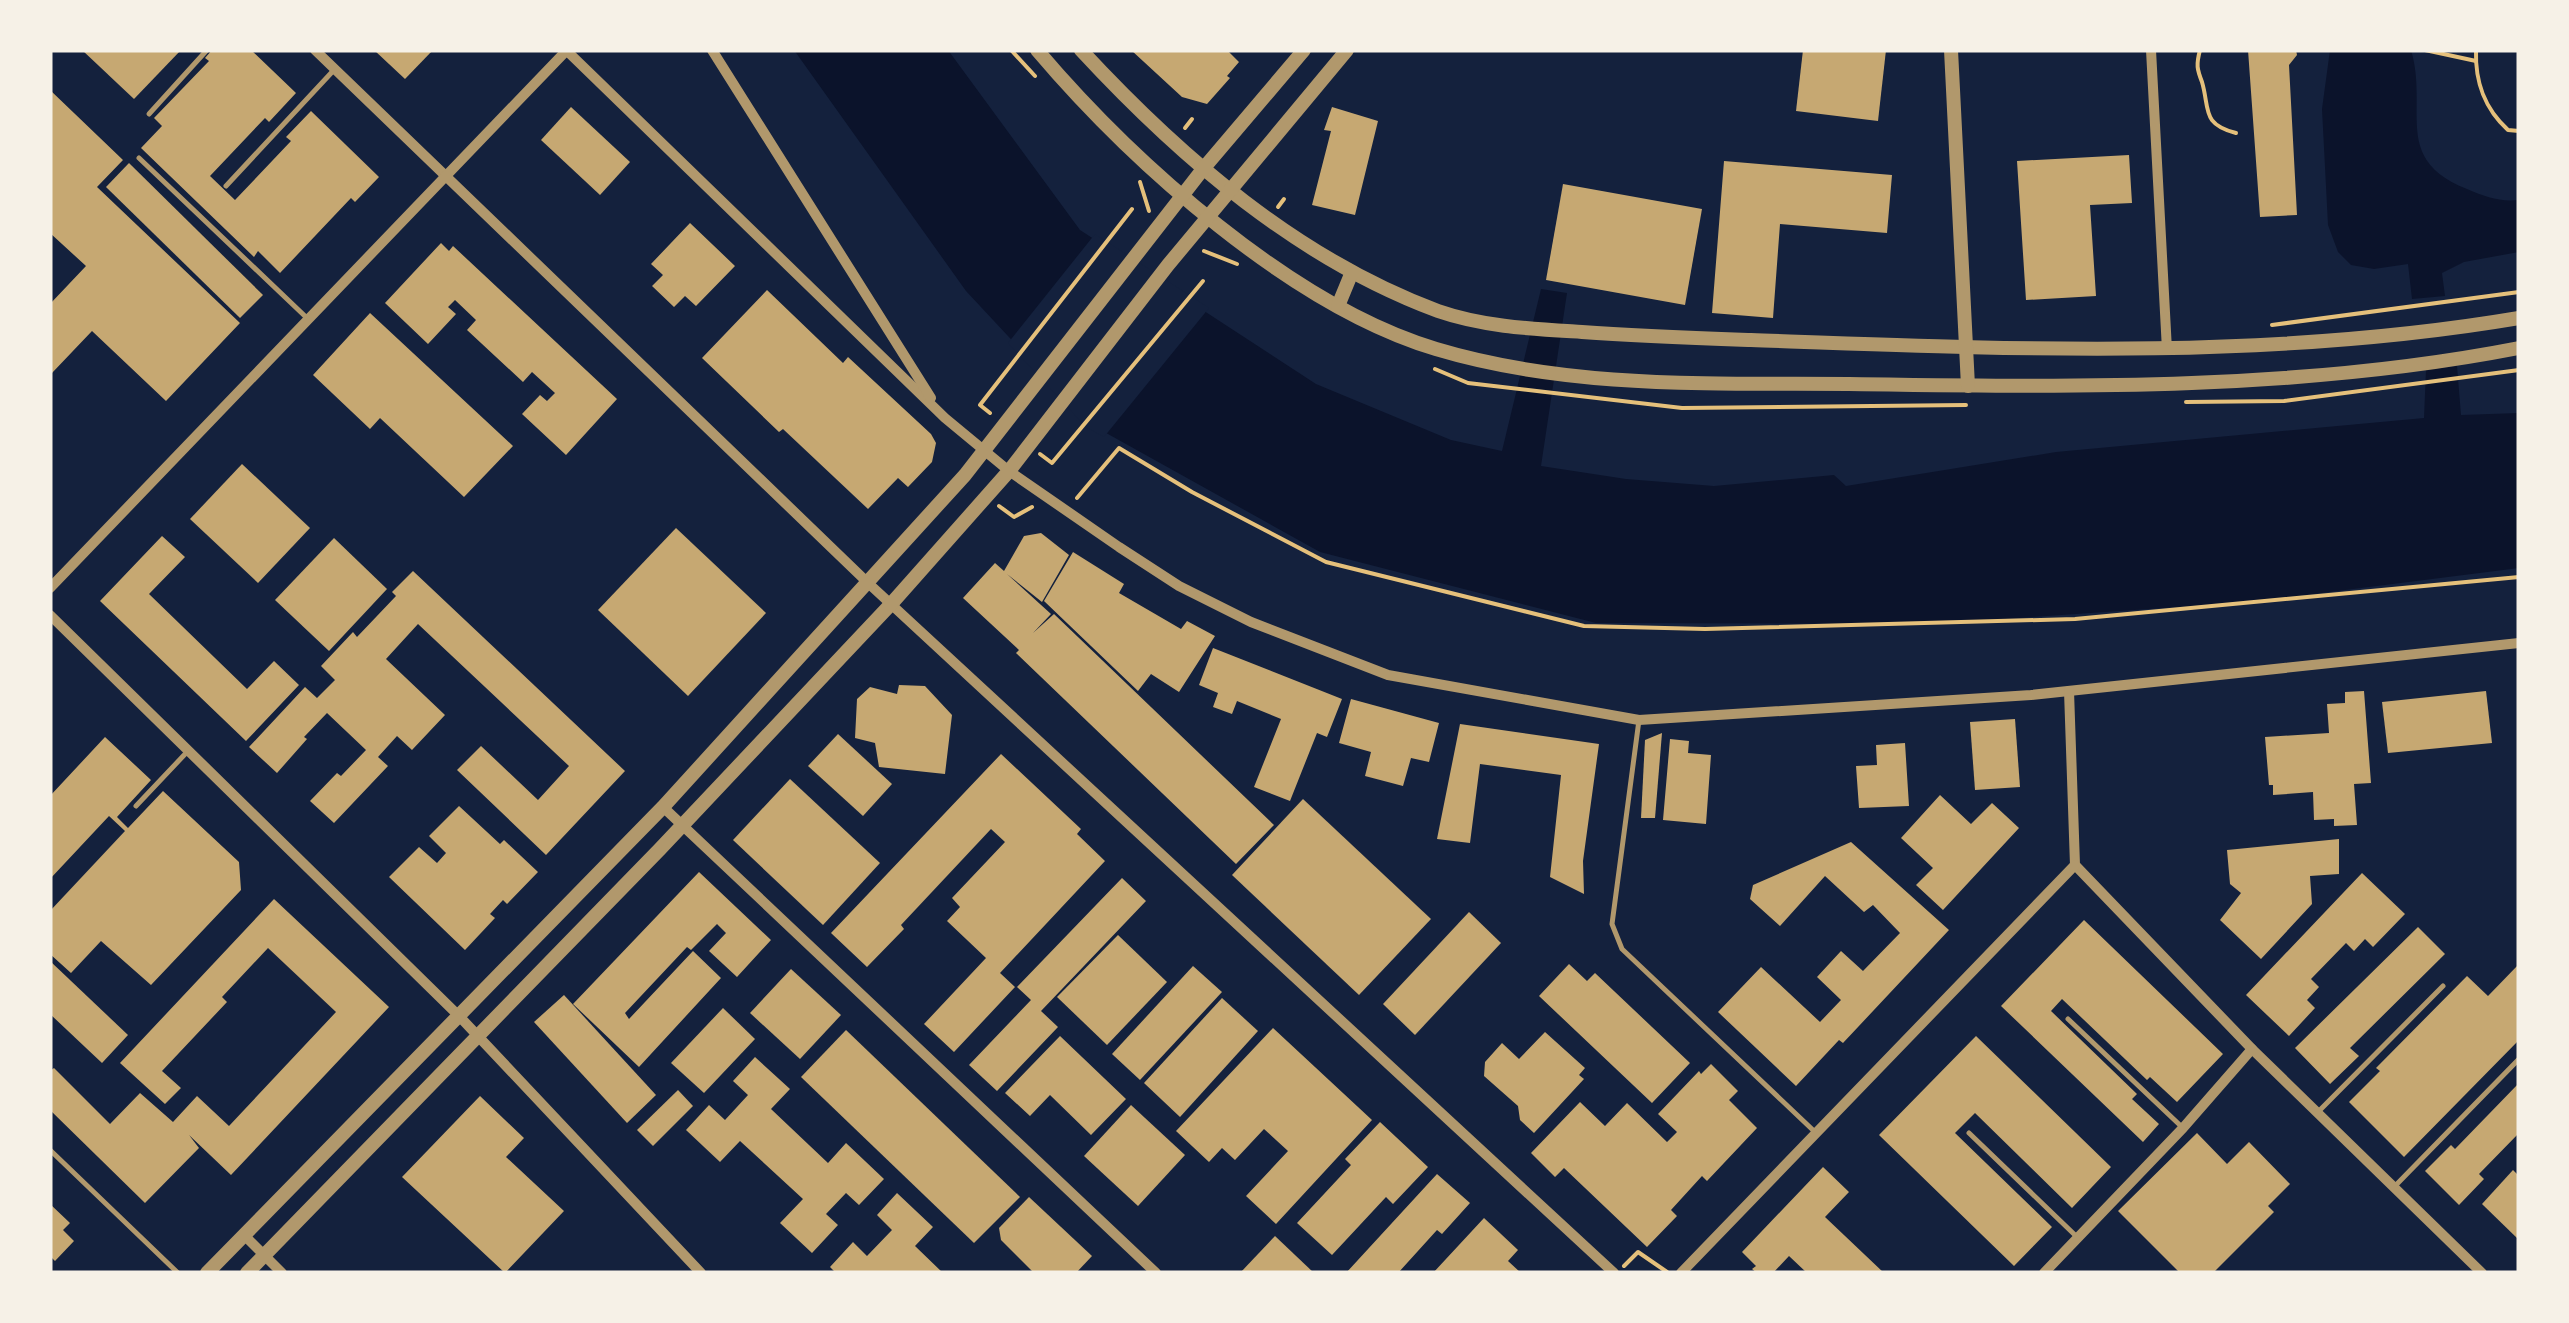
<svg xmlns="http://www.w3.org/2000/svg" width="2569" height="1323" viewBox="0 0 2569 1323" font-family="'Crimson Pro',serif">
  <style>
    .water { fill: #0b132b }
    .pier { fill: #14213d }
    .building { fill: #c6a872 }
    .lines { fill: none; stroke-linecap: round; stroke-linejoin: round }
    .path { stroke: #e5c07b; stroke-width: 4 }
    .service { stroke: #b1986c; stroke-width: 5 }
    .minor { stroke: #b1986c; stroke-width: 10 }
    .tertiary { stroke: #b1986c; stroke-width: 14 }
  </style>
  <rect width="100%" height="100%" fill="#14213d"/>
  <!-- water -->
  <g class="water">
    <path d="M794 50H948L1080 230 1316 384 1451 440 1502 451 1541 289 1567 293 1541 466 1626 479 1714 486 1834 475 1846 486 2056 452 2424 418 2426 370 2457 366 2461 415 2519 413V568L2251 602 1932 624 1596 623 1320 552 1090 424 966 291Z"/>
    <path d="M2330 50H2411C2429 110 2391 159 2467 189 2486 197 2499 202 2519 200V252L2464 262 2442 273 2445 296 2412 299 2408 264 2374 269 2351 265 2338 252 2328 225 2322 109Z"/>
  </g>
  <!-- pier -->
  <path class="pier" d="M1095 234 1209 308 1104 437 1086 427 1008 343Z"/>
  <!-- building -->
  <g class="building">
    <path d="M82 50H181L134 99Z"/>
    <path d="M212 50H251L296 93 269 122 265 118 210 176 235 200 291 141 286 137 311 111 379 177 355 202 351 198 280 273 258 251 254 257 141 148 162 126 154 118 209 61 205 58Z"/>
    <path d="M374 50H433L405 79Z"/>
    <path d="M1131 50H1227L1239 62 1227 76 1230 78 1207 104 1182 97Z"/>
    <path d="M1803 50H1886L1878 121 1796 111Z"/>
    <path d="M2248 50H2296L2297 55 2289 65 2297 215 2260 217Z"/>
    <path d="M50 90 123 160 97 187 240 323 166 401 92 331 52 373 50 371V304L86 266 50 233Z"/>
    <path d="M571 107 630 162 600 195 541 140Z"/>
    <path d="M1332 107 1378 121 1355 215 1312 205 1331 131 1324 130Z"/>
    <path d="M2129 155 2132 203 2090 205 2096 296 2026 300 2017 161Z"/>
    <path d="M1724 161 1892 175 1887 233 1780 224 1773 318 1712 313Z"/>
    <path d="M129 163 263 295 240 318 106 187Z"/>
    <path d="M1563 184 1702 209 1685 305 1546 280Z"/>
    <path d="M690 223 735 266 696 306 685 296 674 307 652 286 663 275 651 264Z"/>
    <path d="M441 243 449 251 453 246 617 399 566 455 522 414 540 395 547 401 555 393 532 372 523 382 467 330 476 320 455 300 448 307 456 314 428 344 385 303Z"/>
    <path d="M767 290 843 363 848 357 931 434 936 443 932 462 908 487 898 478 868 509 783 429 779 432 702 358Z"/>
    <path d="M370 313 513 446 464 497 380 418 370 429 313 375Z"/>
    <path d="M242 464 310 528 258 583 190 519Z"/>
    <path d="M676 528 766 613 688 696 598 610Z"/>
    <path d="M1041 533 1069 555 1042 602 1007 574 1051 614 1033 633 1054 614 1274 825 1236 864 1016 653 1019 650 963 598 995 563 1004 571 1024 536Z"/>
    <path d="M162 536 185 557 149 594 247 689 274 661 299 685 246 741 100 601Z"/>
    <path d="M334 538 387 589 329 651 275 600Z"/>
    <path d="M1073 552 1124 584 1119 593 1181 629 1187 621 1215 636 1179 692 1151 674 1138 691 1044 601Z"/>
    <path d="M413 571 625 771 546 855 457 770 481 746 538 800 569 766 418 624 386 659 445 715 412 750 397 736 378 757 388 766 334 823 310 801 337 773 341 776 366 750 327 713 304 737 307 739 277 773 249 747 305 687 317 698 335 680 321 666 353 632 357 637 396 596 392 592Z"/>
    <path d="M1213 648 1342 699 1327 737 1317 733 1290 801 1254 787 1281 719 1237 701 1232 714 1213 707 1218 693 1199 685Z"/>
    <path d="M899 685 925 686 952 715 945 774 879 767 875 743 855 738 857 699 870 687 897 694Z"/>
    <path d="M2364 691 2371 783 2354 784 2357 825 2334 826V819L2314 820 2313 792 2273 795V785H2269L2265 737 2329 733 2327 704 2345 703V692Z"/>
    <path d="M2486 691 2492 743 2388 753 2382 702Z"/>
    <path d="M1351 699 1439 723 1429 762 1411 758 1403 786 1365 776 1371 752 1339 743Z"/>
    <path d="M2015 719 2020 787 1975 790 1970 722Z"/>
    <path d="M1460 724 1599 744 1583 861 1584 894 1550 877 1561 775 1480 764 1470 843 1437 839Z"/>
    <path d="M1662 733 1655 818H1641L1645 740Z"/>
    <path d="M838 734 892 784 863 816 808 766Z"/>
    <path d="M105 737 151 780 117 817 128 828 163 791 239 862 241 890 151 985 101 941 71 973 50 954V911L125 831 109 816 50 879V796Z"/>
    <path d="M1670 739 1689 741 1688 753 1711 755 1706 824 1663 820Z"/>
    <path d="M1905 743 1909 806 1859 808 1856 766 1877 765 1876 745Z"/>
    <path d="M1001 754 1081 829 1077 834 1105 861 1000 973 1015 987 954 1052 924 1024 986 958 947 921 960 907 952 898 1005 842 991 829 901 925 904 929 867 967 831 933Z"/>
    <path d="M790 779 880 863 823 925 733 840Z"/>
    <path d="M1940 795 1971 824 1992 803 2019 828 1943 910 1916 885 1933 868 1901 838Z"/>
    <path d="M1303 799 1431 919 1359 995 1232 875Z"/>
    <path d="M459 806 500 844 504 840 538 872 507 904 503 900 490 914 495 918 465 950 389 877 419 847 437 863 446 853 429 836Z"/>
    <path d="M2339 839V874L2310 876 2312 904 2261 959 2220 920 2241 893 2230 884 2227 850Z"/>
    <path d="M1851 842 1949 930 1843 1043 1839 1040 1796 1086 1718 1012 1761 967 1820 1022 1841 1000 1817 977 1841 951 1863 971 1900 933 1873 905 1864 912 1825 876 1780 926 1750 899 1753 885Z"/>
    <path d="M699 872 771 940 737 977 709 951 726 933 717 924 691 950 687 947 625 1013 629 1019 693 951 721 978 639 1067 573 1004Z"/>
    <path d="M2362 873 2405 914 2373 947 2365 939 2354 951 2346 943 2311 979 2319 987 2307 1000 2315 1008 2289 1036 2246 995Z"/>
    <path d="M1122 878 1146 901 1041 1011 1058 1027 997 1091 969 1065 1031 1000 1017 987Z"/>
    <path d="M274 899 389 1007 231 1175 189 1135 199 1148 145 1203 50 1110V1071L54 1068 110 1124 140 1093 173 1122 197 1096 229 1126 336 1012 268 948 222 997 227 1002 162 1071 181 1088 165 1104 120 1063Z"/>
    <path d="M1469 912 1501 943 1415 1035 1383 1004Z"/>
    <path d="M2084 920 2223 1054 2177 1102 2150 1077 2147 1080 2062 999 2051 1011 2137 1094 2132 1099 2159 1124 2143 1142 2001 1006Z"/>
    <path d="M2418 927 2445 954 2350 1048 2359 1056 2330 1084 2295 1048Z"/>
    <path d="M1118 935 1167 982 1107 1045 1057 997Z"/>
    <path d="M50 961 128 1035 102 1063 50 1014Z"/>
    <path d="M1569 964 1587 981 1595 973 1690 1063 1652 1103 1539 996Z"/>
    <path d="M2519 964V1040L2404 1157 2349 1102 2380 1071 2376 1068 2467 976 2488 996Z"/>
    <path d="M1193 966 1222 992 1140 1080 1112 1054Z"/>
    <path d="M791 969 841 1015 800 1059 750 1013Z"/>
    <path d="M564 995 656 1095 627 1123 534 1022Z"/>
    <path d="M1222 998 1258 1031 1180 1117 1144 1083Z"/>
    <path d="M723 1008 755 1039 704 1093 671 1063Z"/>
    <path d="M1273 1028 1372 1120 1276 1224 1246 1196 1288 1151 1264 1129 1235 1160 1222 1148 1209 1162 1176 1131Z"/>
    <path d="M846 1030 1020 1197 974 1243 801 1077Z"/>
    <path d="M1545 1032 1585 1068 1579 1075 1584 1079 1534 1133 1520 1120 1518 1106 1484 1076 1485 1062 1502 1043 1519 1059Z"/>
    <path d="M1060 1036 1126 1099 1091 1135 1050 1095 1030 1116 1005 1093Z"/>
    <path d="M1976 1036 2111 1167 2072 1208 1975 1113 1955 1133 2052 1227 2014 1266 1879 1135Z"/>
    <path d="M755 1057 790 1089 771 1109 828 1163 846 1143 884 1179 859 1205 846 1193 826 1214 838 1225 812 1253 780 1223 803 1199 740 1141 720 1162 686 1130 709 1105 725 1120 748 1095 733 1081Z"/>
    <path d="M1711 1064 1738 1091 1729 1100 1757 1128 1707 1181 1702 1176 1671 1210 1677 1216 1647 1247 1564 1168 1555 1177 1531 1153 1580 1102 1605 1126 1627 1103 1667 1142 1677 1132 1658 1114 1699 1071 1701 1074Z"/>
    <path d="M2519 1083V1133L2479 1174 2484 1179 2459 1205 2425 1171 2451 1145 2455 1149Z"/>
    <path d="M678 1090 693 1106 653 1146 637 1130Z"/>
    <path d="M480 1096 524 1138 506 1157 564 1211 505 1273 402 1177Z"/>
    <path d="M1131 1105 1185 1155 1138 1206 1084 1156Z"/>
    <path d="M1380 1122 1428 1167 1393 1204 1386 1197 1332 1255 1297 1223 1351 1165 1345 1159Z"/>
    <path d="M2197 1133 2227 1164 2249 1142 2290 1184 2268 1206 2274 1212 2213 1273H2180L2118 1211Z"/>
    <path d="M1823 1167 1849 1192 1825 1217 1884 1273H1807L1789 1256 1773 1273H1757L1752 1269 1756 1266 1742 1252Z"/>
    <path d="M2513 1170 2519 1176V1240L2482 1204Z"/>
    <path d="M1437 1174 1470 1203 1442 1234 1437 1230 1398 1273H1346Z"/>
    <path d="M897 1193 933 1227 915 1246 943 1273H836L830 1267 853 1242 867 1256 892 1230 877 1215Z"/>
    <path d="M1029 1197 1092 1256 1076 1273H1034L1001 1240 999 1228Z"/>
    <path d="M50 1204 70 1223 63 1230 74 1241 55 1261 50 1256Z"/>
    <path d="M1484 1218 1518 1250 1508 1261 1521 1273H1433Z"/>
    <path d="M1275 1236 1314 1273H1240Z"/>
  </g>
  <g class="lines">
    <!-- path -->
    <g class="path">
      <path d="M1011 50 1035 76"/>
      <path d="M2200 50C2196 65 2197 69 2202 82 2210 109 2201 124 2236 133"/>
      <path d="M2425 50 2476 61"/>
      <path d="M2476 50C2475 82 2484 108 2508 130L2519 131"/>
      <path d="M1185 128 1192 119"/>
      <path d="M1140 182 1149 211"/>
      <path d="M1278 207 1284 199"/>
      <path d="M1204 251 1237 264"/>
      <path d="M2272 325 2519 292"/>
      <path d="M1435 369 1468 383 1682 408 1966 405"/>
      <path d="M2186 402 2284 401 2519 370"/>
      <path d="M990 413 980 405 1132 209"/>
      <path d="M1040 454 1052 463 1203 281"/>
      <path d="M1077 498 1119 448 1192 492 1326 562 1584 626 1705 629 2075 619 2519 577"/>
      <path d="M999 506 1014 517 1032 507"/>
      <path d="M1624 1266 1638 1252 1667 1272"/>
    </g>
    <!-- service -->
    <g class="service">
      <path d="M149 114 207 50"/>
      <path d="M139 158 308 319"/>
      <path d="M226 186 333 71"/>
      <path d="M1639 720 1612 924 1622 949 1815 1132"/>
      <path d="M136 806 187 752"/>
      <path d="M2068 1019 2183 1128"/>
      <path d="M2318 1112 2443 986"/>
      <path d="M1969 1133 2076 1236"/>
      <path d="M50 1150 178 1273"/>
      <path d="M2396 1185 2519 1059"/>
    </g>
    <!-- minor -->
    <g class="minor">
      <path d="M315 50 867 582 1614 1273"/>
      <path d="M566 50 945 418 1009 471 1119 547 1179 586 1251 622 1388 675 1639 720 2031 695 2519 643"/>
      <path d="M712 50 931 398"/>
      <path d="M2151 50 2167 350"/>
      <path d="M50 588 567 50"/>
      <path d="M50 615 460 1017 701 1273"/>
      <path d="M2069 691 2075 865 2252 1049 2482 1273"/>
      <path d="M663 807 1156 1273"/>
      <path d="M244 1235 282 1273"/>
      <path d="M1681 1273 2075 865"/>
      <path d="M2044 1273 2183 1128 2252 1049"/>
    </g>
    <!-- tertiary -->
    <g class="tertiary">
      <path d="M1037 50C1133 163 1292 306 1436 349 1569 389 1712 383 1849 384 2072 387 2299 391 2519 348"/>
      <path d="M1081 50C1181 158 1298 259 1438 311 1484 327 1534 329 1582 332 1638 336 1695 338 1751 340 2007 349 2265 361 2519 318"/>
      <path d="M1951 50 1968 386"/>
      <path d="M1338 306 1352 272"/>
      <path d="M207 1273 663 807 965 475 1203 169 1304 50"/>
      <path d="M247 1273 660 849 892 603 1009 471 1168 265 1347 50"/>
    </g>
  </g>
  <!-- border -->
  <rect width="2569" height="1323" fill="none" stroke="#f6f1e7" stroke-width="105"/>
</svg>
